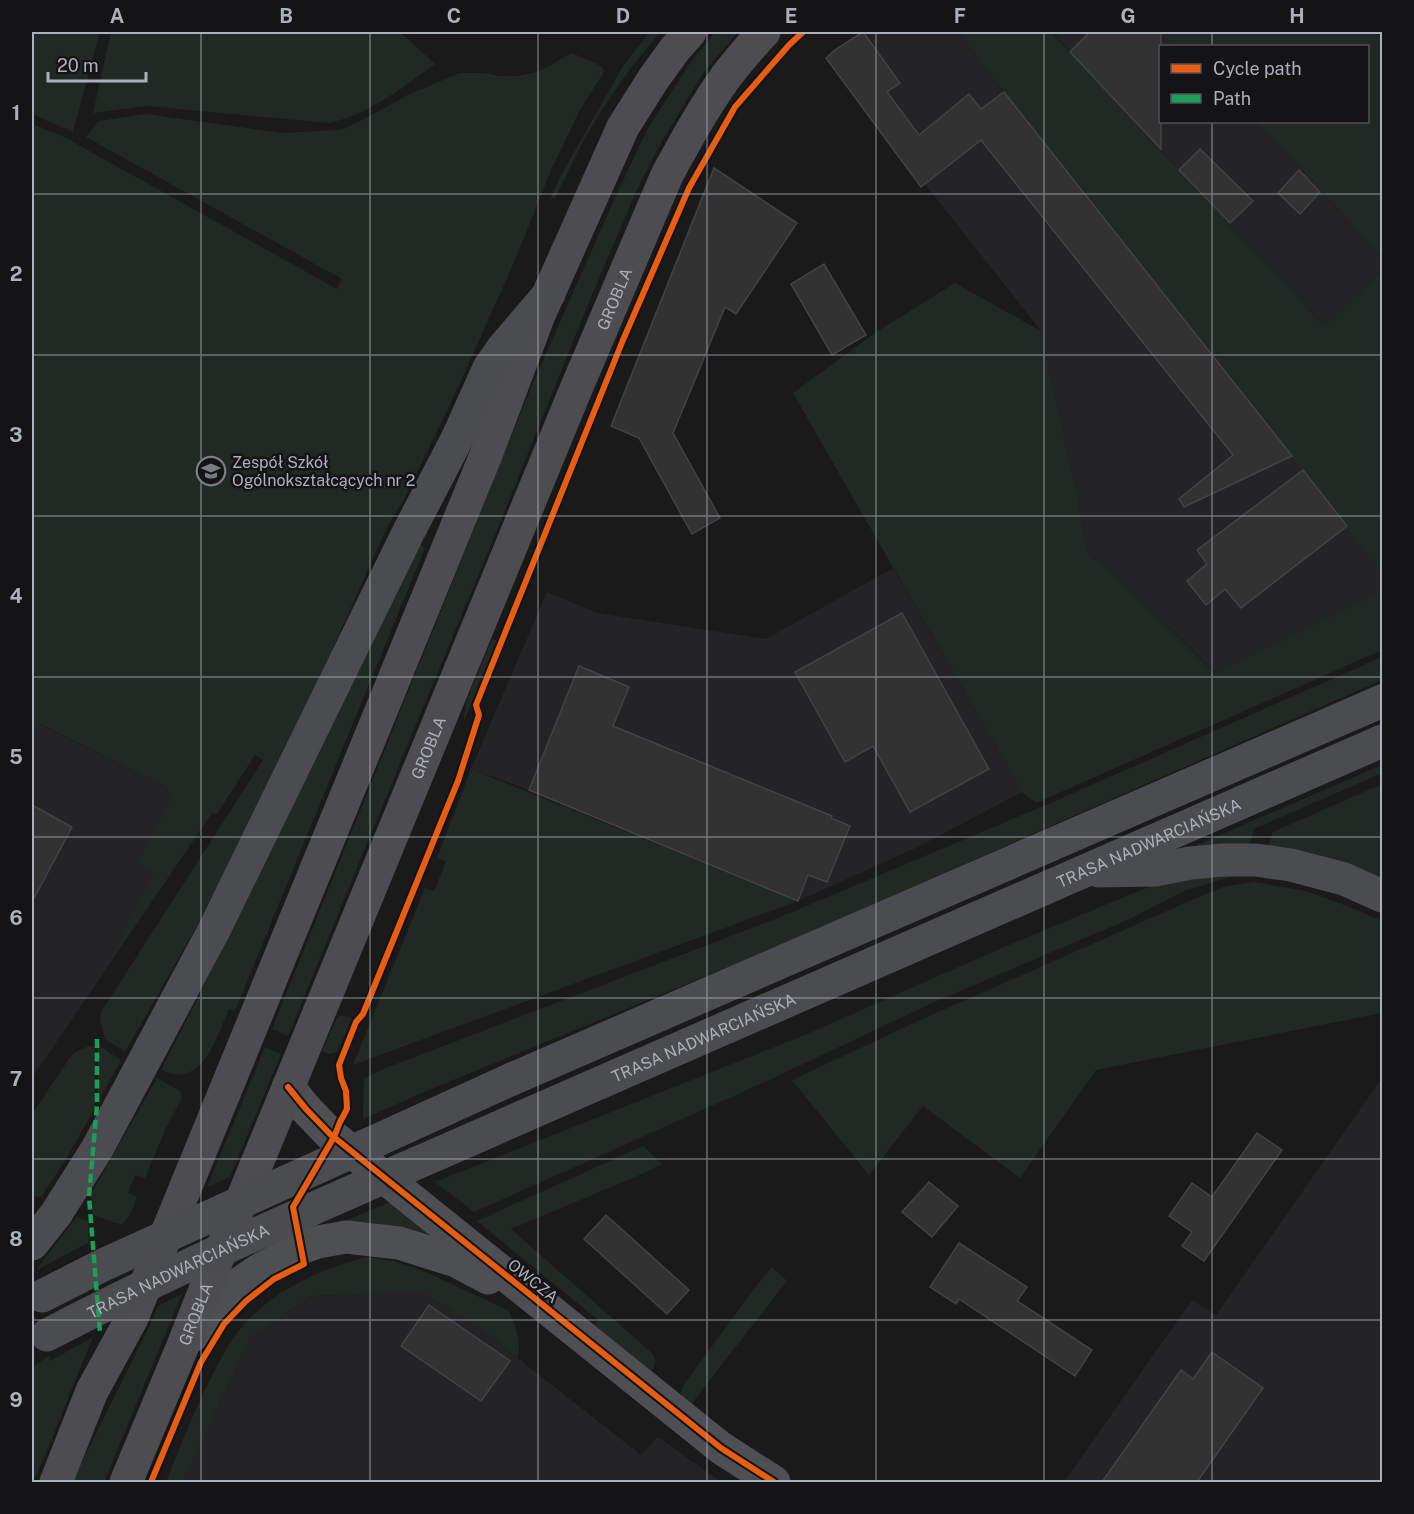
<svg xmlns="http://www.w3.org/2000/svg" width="1414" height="1514" viewBox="0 0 1414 1514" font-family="'Public Sans',sans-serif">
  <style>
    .built { fill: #242426 }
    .green { fill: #222924 }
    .building { fill: #323232; stroke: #424346; stroke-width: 1.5 }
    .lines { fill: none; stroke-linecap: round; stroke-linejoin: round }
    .minor { stroke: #4e4f53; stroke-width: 33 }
    .secondary { stroke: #4d4d51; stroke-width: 33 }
    .primary { stroke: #4b4c4f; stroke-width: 33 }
    .primary-bridge { stroke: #4b4c4f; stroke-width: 33 }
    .quiet { stroke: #1a9f57; stroke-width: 4.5; stroke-dasharray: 9 4.5; stroke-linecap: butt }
    .cycleway-casing { stroke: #141416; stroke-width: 10 }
    .cycleway { stroke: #e95d12; stroke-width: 6 }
    .grid { fill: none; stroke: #acb0ba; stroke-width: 1.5; stroke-opacity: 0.55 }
    .labels { text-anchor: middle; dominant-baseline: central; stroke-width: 5; stroke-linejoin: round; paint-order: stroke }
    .street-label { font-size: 16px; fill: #acb0ba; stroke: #141416 }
    .poi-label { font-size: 16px; fill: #acb0ba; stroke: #141416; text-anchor: start }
    .neatline { fill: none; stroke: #acb0ba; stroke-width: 2 }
    .grid-label { font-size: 20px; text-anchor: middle; font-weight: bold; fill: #acb0ba }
  </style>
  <rect width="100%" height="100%" fill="#1a1a1a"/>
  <!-- built -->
  <g class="built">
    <path d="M865 32H958L1004 92 1382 572V591L1216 673 1119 579 1087 553 1077 493 1041 331 925 184 921 187 862 34Z"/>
    <path d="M1052 32H1163V34L1175 46H1160V122H1255L1268 133 1382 257V271L1324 326Z"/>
    <path d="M893 568 1022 792 920 846 798 901 529 790 471 769 547 592 597 613 766 639Z"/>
    <path d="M32 720 213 812 32 1078Z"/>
    <path d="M1382 1078V1482H1064L1192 1300 1216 1315Z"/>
    <path d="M421 1292 477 1326 641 1455 658 1437 721 1482H183L251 1337 312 1296Z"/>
  </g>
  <!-- green -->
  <g class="green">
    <path d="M32 32H100L73 132 32 114Z"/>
    <path d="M111 32H400L435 64C403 87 369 114 330 123L147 106 93 113Z"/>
    <path d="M650 32H661C634 61 610 96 589 131 577 152 566 176 555 198L550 199 560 177 623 66Z"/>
    <path d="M715 32H738L703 73 657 150 636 192 586 309 502 518 403 756 288 1036 272 1029 530 390 618 191 647 130 690 63Z"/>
    <path d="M958 32H1051L1324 326 1382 271V573L1004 92Z"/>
    <path d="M1163 32H1382V257L1268 133 1255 122H1368V46H1175L1162 34Z"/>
    <path d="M572 53 599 65 605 70 579 112 552 168 515 260 450 405 404 499 388 525 306 708 198 924 125 1052 105 1039 100 1020 101 1012 263 760 255 755 217 814 212 812 111 961 109 960 154 872 137 864 171 799 168 789 41 724 32 742V124L64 137 337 289 342 279 86 137 99 121 146 114 283 133 338 130 347 128 410 94 460 73H484L500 76H516L533 73 548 67 562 58Z"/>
    <path d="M955 283 1041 331 1077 493 1087 553 1119 579 1215 673 1382 591V650L1036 803 1022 792 793 393 878 331Z"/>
    <path d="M420 545 425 548 235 1011 229 1009C217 1036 202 1091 161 1070L227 940Z"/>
    <path d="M492 639 498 641 463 723 467 699Z"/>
    <path d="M1382 657V680L765 952 429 1090 363 1119 364 1078 386 1068 778 918 1053 802Z"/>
    <path d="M1382 765V773L1254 829 1249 845 1198 846 1197 845Z"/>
    <path d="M471 769 798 901 353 1065 425 888 434 891 446 862 437 858Z"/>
    <path d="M1382 784V878C1344 861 1309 851 1268 846L1273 832Z"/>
    <path d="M1237 875 1184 891 1132 918 932 1003 765 1082 474 1212 435 1182 805 1035 997 950 1170 878Z"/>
    <path d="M1255 882 1306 891 1352 908 1382 921V1013L1096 1070 1020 1178 923 1106 869 1175 792 1080 916 1022 1187 902 1226 886Z"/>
    <path d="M341 1015 350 1017 352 1020 337 1052 329 1054 322 1051 337 1018Z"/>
    <path d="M89 1046 95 1047V1108L63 1164 41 1197 32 1196V1113L36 1108 69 1059 74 1053Z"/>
    <path d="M98 1047H101L121 1060 98 1102Z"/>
    <path d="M265 1047 281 1054 230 1177 207 1187Z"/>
    <path d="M157 1078 180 1091 182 1098 166 1128 145 1178 135 1175 128 1193 137 1197 130 1215 122 1224 115 1223 93 1215 91 1194Z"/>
    <path d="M643 1146 662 1164 635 1177 511 1229 653 1354 656 1362 653 1369 650 1371 591 1328 598 1320 477 1221Z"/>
    <path d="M390 1202 433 1236 328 1228Z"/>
    <path d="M77 1217 88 1221 89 1242 39 1269 38 1267Z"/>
    <path d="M366 1257 393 1261 423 1271 508 1310C516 1326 521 1340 518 1358L477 1326 421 1292 312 1296 251 1337 183 1482H166C181 1445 195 1408 214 1372 223 1355 232 1337 246 1322 278 1288 322 1269 366 1257Z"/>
    <path d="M772 1267 787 1281 692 1403 695 1406 687 1410 681 1393 685 1383 756 1286Z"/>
    <path d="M182 1294 104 1482H72L148 1329 158 1306Z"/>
    <path d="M93 1337 37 1475 32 1479V1367L49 1356 50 1361Z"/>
  </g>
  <!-- building -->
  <g class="building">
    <path d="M863 32 900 83 887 92 919 135 969 94 981 109 1004 92 1292 456 1184 507 1179 499 1233 455 981 140 921 187 826 58 836 49Z"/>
    <path d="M1090 32H1161V149L1070 52Z"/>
    <path d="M1200 149 1253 201 1230 223 1179 170Z"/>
    <path d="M714 168 797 223 736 314 725 307 673 433 720 518 692 534 639 438 611 426Z"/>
    <path d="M1299 170 1320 192 1300 214 1278 193Z"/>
    <path d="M824 264 866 335 832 355 791 284Z"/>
    <path d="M1303 470 1347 526 1241 608 1225 589 1206 605 1187 581 1207 564 1197 550Z"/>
    <path d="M902 613 989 769 910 812 873 746 845 762 795 672Z"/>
    <path d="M579 666 629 687 613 726 832 816 831 818 850 826 827 882 808 875 798 901 529 790Z"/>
    <path d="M32 805 72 827 32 902Z"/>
    <path d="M1257 1133 1282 1150 1204 1261 1182 1246 1192 1232 1169 1216 1192 1183 1212 1197Z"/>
    <path d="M929 1182 958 1206 932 1237 902 1212Z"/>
    <path d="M606 1215 689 1290 667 1314 584 1239Z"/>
    <path d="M959 1243 1027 1287 1017 1301 1092 1350 1075 1376 959 1299 956 1304 930 1287Z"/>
    <path d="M429 1305 510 1361 481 1401 401 1346Z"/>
    <path d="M1212 1352 1263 1388 1197 1482H1102L1181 1370 1193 1379Z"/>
  </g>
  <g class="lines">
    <!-- minor -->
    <g class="minor">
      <path d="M288 1087 306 1109 330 1134 721 1448 774 1482"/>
      <path d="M192 1336 224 1294 259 1270 301 1248 318 1242 346 1237 399 1243 456 1261 488 1278"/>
    </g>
    <!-- secondary -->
    <g class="secondary">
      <path d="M56 1482 92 1391 132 1318 486 455 539 315 623 127 654 78 675 49 690 32"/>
      <path id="s1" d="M126 1482 182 1348 208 1282 576 389 667 175C685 142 703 109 725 78 737 62 750 47 764 32"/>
    </g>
    <!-- primary -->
    <g class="primary">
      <path d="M1098 871 1155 870 1190 863 1223 860H1256L1291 865 1344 879 1382 896"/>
      <path d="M512 1079 1382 701"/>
      <path id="s2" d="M524 1116 1382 741"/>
      <path d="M32 1244 56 1214 97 1149 213 932 407 535 457 439 489 368 502 349 549 294"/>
    </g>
    <!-- primary-bridge -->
    <g class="primary-bridge">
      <path d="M42 1296 103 1265 512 1079"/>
      <path id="s3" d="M47 1335C202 1254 364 1187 524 1116"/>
    </g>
    <!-- quiet -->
    <path class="quiet" d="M97 1039V1105L89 1197 100 1333"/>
    <!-- cycleway casing -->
    <g class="cycleway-casing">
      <g id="cycleway">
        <path d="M288 1087 306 1109 330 1134 721 1448 774 1482"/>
        <path d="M151 1482 201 1362 224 1324 246 1301 274 1279 304 1264 293 1207 334 1137 340 1122 347 1109 346 1091 341 1078 339 1065 356 1022 363 1014 458 781 479 715 476 705 623 340 689 188 735 107 789 45 803 32"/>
      </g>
    </g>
    <!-- cycleway -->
    <use href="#cycleway" class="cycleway"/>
  </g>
  <!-- grid -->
  <path class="grid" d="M201 32V1482M370 32V1482M538 32V1482M707 32V1482M876 32V1482M1044 32V1482M1212 32V46M1212 122V1482M32 194H1382M32 355H1382M32 516H1382M32 677H1382M32 837H1382M32 998H1382M32 1159H1382M32 1320H1382"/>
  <!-- icons -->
  <defs>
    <g id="school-ring" transform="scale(1.5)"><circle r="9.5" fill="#141416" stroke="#797c82" stroke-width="1.5"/><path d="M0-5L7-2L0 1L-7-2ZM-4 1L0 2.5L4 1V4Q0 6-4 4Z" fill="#797c82"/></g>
  </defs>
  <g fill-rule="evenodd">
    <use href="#school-ring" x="211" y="471"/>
  </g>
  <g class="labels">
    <!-- street labels -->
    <g class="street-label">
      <text stroke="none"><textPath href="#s1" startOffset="1280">GROBLA</textPath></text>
      <text stroke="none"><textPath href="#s1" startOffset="794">GROBLA</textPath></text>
      <text stroke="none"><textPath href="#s2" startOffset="682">TRASA NADWARCIAŃSKA</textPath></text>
      <text stroke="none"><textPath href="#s2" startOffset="196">TRASA NADWARCIAŃSKA</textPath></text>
      <text stroke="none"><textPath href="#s3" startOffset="146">TRASA NADWARCIAŃSKA</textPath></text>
      <text transform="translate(533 1281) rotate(39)">OWCZA</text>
      <text stroke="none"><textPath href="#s1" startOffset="182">GROBLA</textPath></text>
    </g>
    <!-- poi labels -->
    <g class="poi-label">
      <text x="232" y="462">Zespół Szkół<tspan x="232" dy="18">Ogólnokształcących nr 2</tspan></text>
    </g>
  </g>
  <!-- border -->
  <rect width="1414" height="1514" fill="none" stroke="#141416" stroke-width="66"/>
  <!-- legend -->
  <rect x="1159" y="45" width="210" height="78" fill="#141416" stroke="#515258" stroke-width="1.5"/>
  <rect x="1171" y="64" width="30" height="9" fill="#e95d12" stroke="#515258" stroke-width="1.5"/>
  <text x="1213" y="75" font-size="18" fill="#acb0ba">Cycle path</text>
  <rect x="1171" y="94" width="30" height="9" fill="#1a9f57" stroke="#515258" stroke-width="1.5"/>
  <text x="1213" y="105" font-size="18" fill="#acb0ba">Path</text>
  <!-- scale -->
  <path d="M48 72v9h98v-9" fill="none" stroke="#acb0ba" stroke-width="3"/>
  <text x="57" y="72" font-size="18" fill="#acb0ba" stroke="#141416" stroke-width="4.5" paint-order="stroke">20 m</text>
  <rect x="33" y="33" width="1348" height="1448" class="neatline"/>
  <g class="grid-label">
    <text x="117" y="23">A</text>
    <text x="286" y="23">B</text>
    <text x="454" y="23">C</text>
    <text x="623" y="23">D</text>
    <text x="791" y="23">E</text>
    <text x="960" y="23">F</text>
    <text x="1128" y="23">G</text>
    <text x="1297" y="23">H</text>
    <text x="16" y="120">1</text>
    <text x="16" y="281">2</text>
    <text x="16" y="442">3</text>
    <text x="16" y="603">4</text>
    <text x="16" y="764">5</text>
    <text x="16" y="925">6</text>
    <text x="16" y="1086">7</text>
    <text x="16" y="1246">8</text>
    <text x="16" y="1407">9</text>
  </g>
</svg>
